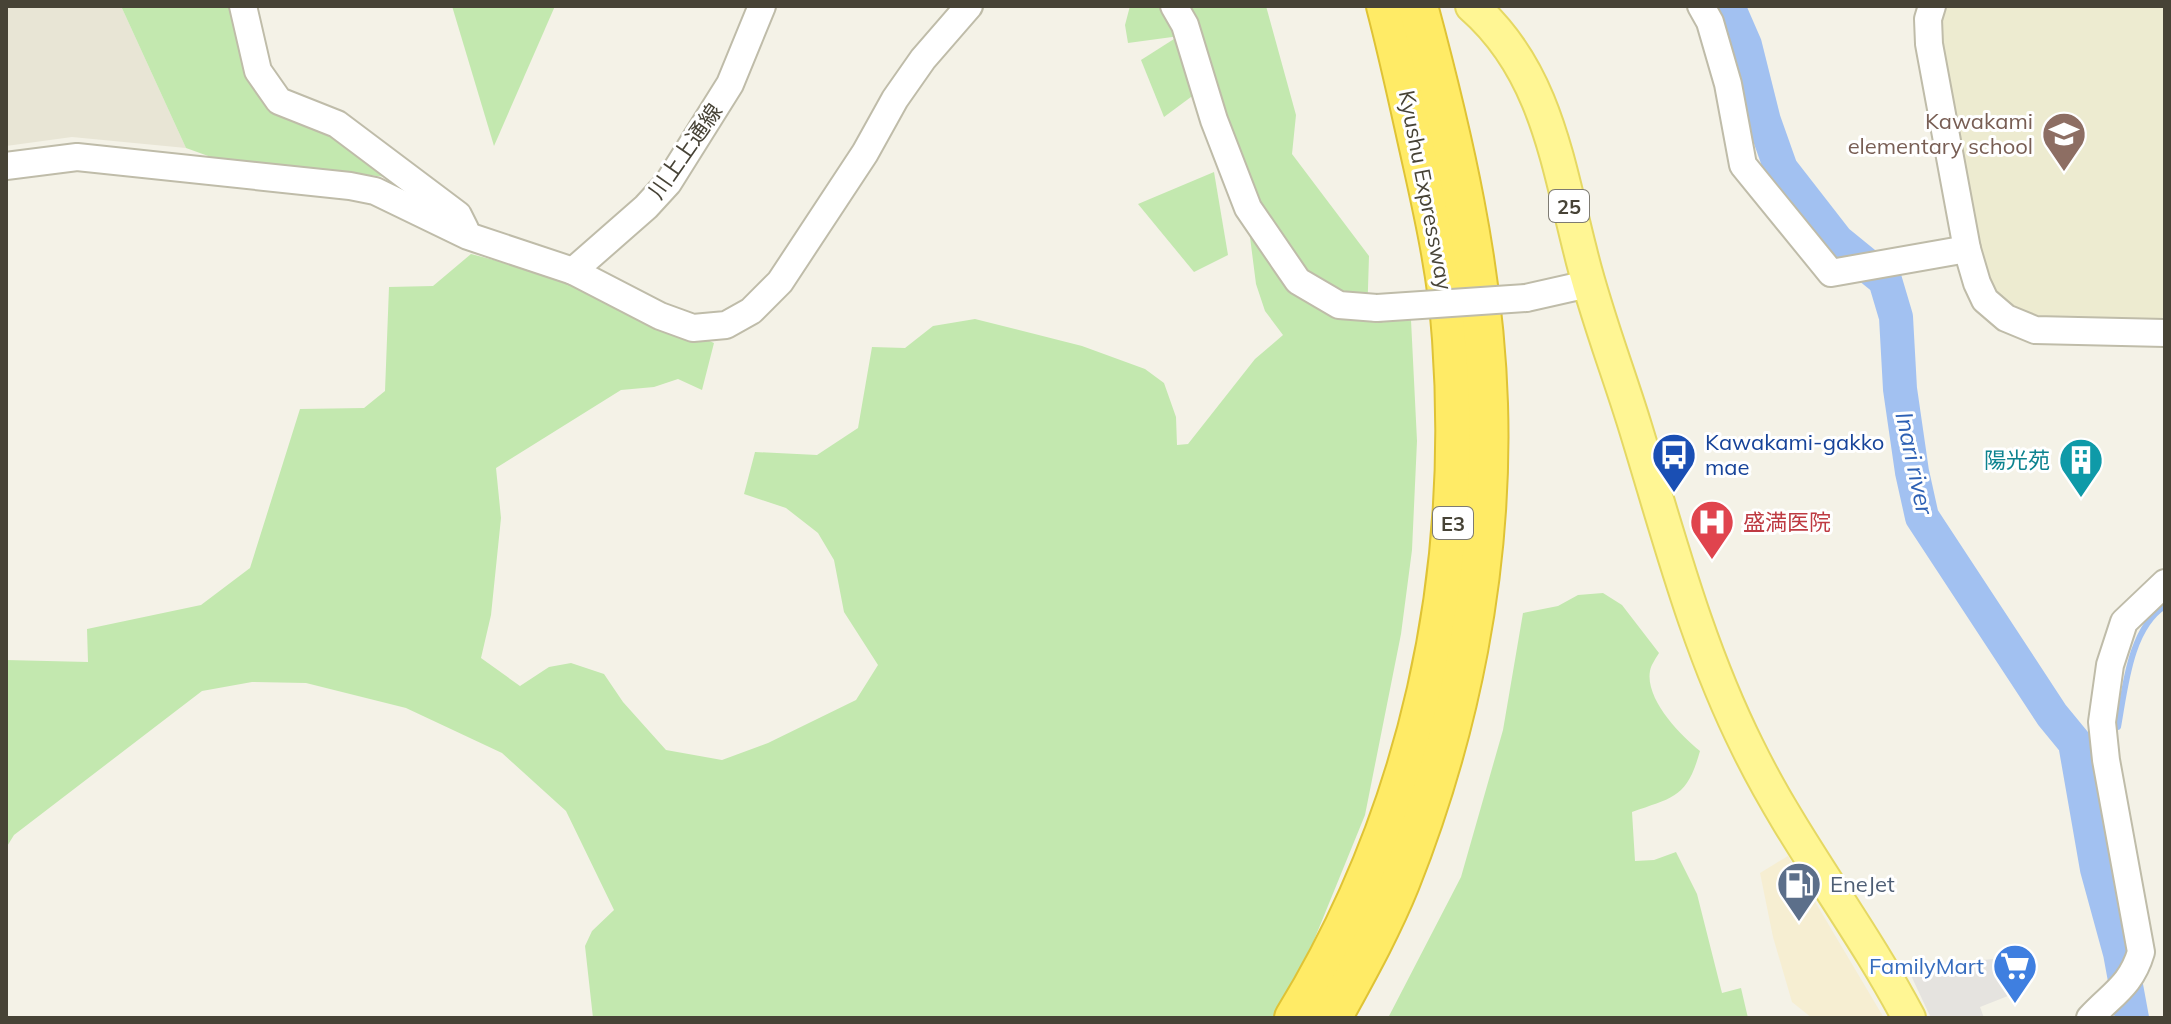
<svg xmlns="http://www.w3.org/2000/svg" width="2171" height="1024" viewBox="0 0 2171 1024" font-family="Mulish,'Noto Sans JP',sans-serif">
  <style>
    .residential { fill: #e8e5d5 }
    .commercial { fill: #f6eed2 }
    .education { fill: #edebd0 }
    .green { fill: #c3e8af }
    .parking { fill: #e5e3df }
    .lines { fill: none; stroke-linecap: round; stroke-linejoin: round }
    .stream { stroke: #a2c1f1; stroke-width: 6 }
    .river { stroke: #a2c1f1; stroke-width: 34 }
    .minor-casing { stroke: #bfbca9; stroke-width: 30 }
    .major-casing { stroke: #e5d863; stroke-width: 36 }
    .highway-casing { stroke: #dfc335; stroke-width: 42 }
    .minor { stroke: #fff; stroke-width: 26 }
    .major { stroke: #fff694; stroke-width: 32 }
    .highway { stroke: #ffeb66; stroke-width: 38 }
    .minor-bridge-casing { stroke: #bfbca9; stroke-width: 30; stroke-linecap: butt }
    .minor-bridge { stroke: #fff; stroke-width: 26 }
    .labels { text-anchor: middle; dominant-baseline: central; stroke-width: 6; stroke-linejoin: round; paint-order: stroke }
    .shield { fill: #fff; stroke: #7e7b72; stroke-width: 2 }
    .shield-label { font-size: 20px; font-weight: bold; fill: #474336 }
    .education-label { font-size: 22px; fill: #785e54; stroke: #fff; text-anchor: end }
    .street-label { font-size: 22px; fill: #474336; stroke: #fff }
    .transit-label { font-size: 22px; fill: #164399; stroke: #fff; text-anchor: start }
    .culture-label { font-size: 22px; fill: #0d838f; stroke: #fff; text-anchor: end }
    .health-label { font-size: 22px; fill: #be3a42; stroke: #fff; text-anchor: start }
    .service-label { font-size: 22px; fill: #4e5e75; stroke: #fff; text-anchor: start }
    .shop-label { font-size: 22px; fill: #366cbe; stroke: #fff; text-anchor: end }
    .water-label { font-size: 24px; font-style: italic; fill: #2d60b4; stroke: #fff }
  </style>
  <rect width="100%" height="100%" fill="#f4f2e7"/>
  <!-- residential -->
  <path class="residential" d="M6 6H121L186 148 72 137 6 146Z"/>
  <!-- commercial -->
  <path class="commercial" d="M1788 856 1884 1018H1812L1792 1002 1773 937 1760 873Z"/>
  <!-- education -->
  <path class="education" d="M1941 6H2165V317L2148 322 2044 318 2011 307 1990 289 1946 89 1937 17Z"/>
  <!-- green -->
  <g class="green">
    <path d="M121 6H241L232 23 246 64 334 128 386 177 211 157 186 148Z"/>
    <path d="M452 6H555L494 146Z"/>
    <path d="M1130 6H1266L1296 115 1292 154 1369 256 1367 320H1411L1417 441 1412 550 1401 634 1365 815 1310 950 1274 1018H593L585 946 592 931 614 910 566 811 502 753 406 708 306 683 252 682 202 691 14 835 6 848V660L88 662 87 629 201 605 250 568 300 409 364 408 385 391 389 287 433 286 471 254 571 280 714 343 702 390 678 379 654 387 621 390 496 468 501 518 491 615 481 658 520 686 549 667 571 663 604 674 623 702 666 750 722 760 768 743 856 700 878 665 844 612 834 560 818 533 786 508 744 494 755 452 817 455 858 428 872 347 905 348 933 326 975 319 1082 346 1145 369 1164 383 1176 417 1177 445 1188 444 1255 359 1283 335 1265 311 1256 284 1240 159 1187 35 1128 43 1125 25Z"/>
    <path d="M1174 39 1195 94 1164 117 1141 60Z"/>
    <path d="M1214 172 1228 255 1194 272 1138 204Z"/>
    <path d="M1603 593 1622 605 1659 653C1656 658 1651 665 1650 671 1645 699 1680 735 1700 751 1687 798 1674 797 1632 812L1635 861 1654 860 1676 852 1697 894 1722 993 1741 988 1748 1018H1388L1461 877 1503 730 1523 613 1558 606 1578 595Z"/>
  </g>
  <!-- parking -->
  <path class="parking" d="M2004 958 2018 992 1980 1007 1984 1018H1931L1907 967Z"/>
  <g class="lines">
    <!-- stream -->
    <g class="stream">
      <path d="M2118 727C2125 689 2130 628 2165 606"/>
      <path d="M2080 768 2093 755"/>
    </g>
    <!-- river -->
    <path class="river" d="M1728 6 1745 45 1764 121 1781 169 1837 241 1885 280 1896 317 1900 389 1912 472 1922 517 2052 715 2075 743 2097 869 2120 953 2132 1018"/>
    <!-- minor casing -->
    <g class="minor-casing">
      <g id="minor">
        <path d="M243 6 258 71 279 101 337 124 458 215 465 229"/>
        <path d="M1174 6 1185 25 1214 120 1248 208 1298 281 1339 305 1377 308"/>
        <path d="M1701 6 1710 22 1728 84 1743 165 1831 273 1967 249"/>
        <path d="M1932 6 1928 19 1929 44 1967 249 1977 283 1985 300 2006 318 2035 330 2165 333"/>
        <path d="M6 166 77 157 350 186 375 191 468 236 573 271 660 316 693 328 726 325 751 311 780 282 865 153 895 99 923 59 969 6"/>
        <path d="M573 271 646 207 668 183 730 84 762 6"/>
        <path d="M1526 298 1588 284"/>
        <path d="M2090 1018C2112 994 2131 986 2141 952L2106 760 2102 722 2110 665 2124 622 2165 583"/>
      </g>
    </g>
    <!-- major casing -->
    <g class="major-casing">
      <path id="major" d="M1472 6C1545 70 1557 160 1580 250 1594 309 1616 365 1634 423 1668 533 1696 644 1748 748 1794 842 1860 925 1909 1018"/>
    </g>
    <!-- highway casing -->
    <g class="highway-casing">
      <g id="highway">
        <path d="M1294 1018C1420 812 1469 578 1452 339 1448 280 1436 223 1423 165 1411 112 1400 59 1386 6"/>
        <path d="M1332 1018C1356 974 1381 930 1400 883 1460 732 1493 568 1488 404 1484 269 1453 136 1418 6"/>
      </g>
    </g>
    <!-- minor -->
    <use href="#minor" class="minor"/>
    <!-- major -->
    <use href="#major" class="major"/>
    <!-- highway -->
    <use href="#highway" class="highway"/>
    <!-- minor-bridge casing -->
    <g class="minor-bridge-casing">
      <path id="minor-bridge" d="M1377 308 1526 298"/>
    </g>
    <!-- minor-bridge -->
    <use href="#minor-bridge" class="minor-bridge"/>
  </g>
  <!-- icons -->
  <defs>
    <g id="school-pin" transform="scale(2.3)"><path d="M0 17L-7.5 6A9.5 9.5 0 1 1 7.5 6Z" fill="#8d6e63" stroke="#fff"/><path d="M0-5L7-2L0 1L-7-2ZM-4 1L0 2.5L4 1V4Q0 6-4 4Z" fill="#fff"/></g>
    <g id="bus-pin" transform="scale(2.3)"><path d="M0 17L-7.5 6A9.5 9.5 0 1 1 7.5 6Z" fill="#1a4fb4" stroke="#fff"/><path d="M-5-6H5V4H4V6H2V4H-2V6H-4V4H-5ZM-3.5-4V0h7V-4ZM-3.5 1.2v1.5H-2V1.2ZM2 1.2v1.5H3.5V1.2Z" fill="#fff"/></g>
    <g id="building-pin" transform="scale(2.3)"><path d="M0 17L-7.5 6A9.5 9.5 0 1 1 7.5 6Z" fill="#0f9aa8" stroke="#fff"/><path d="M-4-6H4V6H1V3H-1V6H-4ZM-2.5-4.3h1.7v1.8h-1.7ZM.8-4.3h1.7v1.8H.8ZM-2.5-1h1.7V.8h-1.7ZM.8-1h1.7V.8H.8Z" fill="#fff"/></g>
    <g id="hospital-pin" transform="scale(2.3)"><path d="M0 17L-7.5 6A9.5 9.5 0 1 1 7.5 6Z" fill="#e0444e" stroke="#fff"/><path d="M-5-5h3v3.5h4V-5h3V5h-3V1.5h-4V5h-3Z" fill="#fff"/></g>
    <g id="fuel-pin" transform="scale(2.3)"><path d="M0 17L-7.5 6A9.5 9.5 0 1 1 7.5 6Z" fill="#5c6f8a" stroke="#fff"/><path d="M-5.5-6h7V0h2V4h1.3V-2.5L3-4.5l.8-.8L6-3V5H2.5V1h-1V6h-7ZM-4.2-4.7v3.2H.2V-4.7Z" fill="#fff"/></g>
    <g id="supermarket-pin" transform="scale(2.3)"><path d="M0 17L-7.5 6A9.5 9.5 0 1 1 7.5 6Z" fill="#3f7fe0" stroke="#fff"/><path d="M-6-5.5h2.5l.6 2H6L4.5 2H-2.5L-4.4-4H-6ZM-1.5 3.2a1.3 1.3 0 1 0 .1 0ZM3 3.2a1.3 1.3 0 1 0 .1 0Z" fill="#fff"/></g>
  </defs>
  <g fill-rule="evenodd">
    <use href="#school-pin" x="2064" y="134"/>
    <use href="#bus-pin" x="1674" y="455"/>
    <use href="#building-pin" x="2081" y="460"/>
    <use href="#hospital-pin" x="1712" y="522"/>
    <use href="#fuel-pin" x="1799" y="884"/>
    <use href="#supermarket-pin" x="2015" y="966"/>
  </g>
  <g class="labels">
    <!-- shield labels -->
    <g class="shield">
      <rect x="1549" y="190" width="40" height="32" rx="6"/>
      <rect x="1433" y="507" width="40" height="32" rx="6"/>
    </g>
    <g class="shield-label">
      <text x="1569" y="206">25</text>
      <text x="1453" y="523">E3</text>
    </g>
    <!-- education labels -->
    <g class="education-label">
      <text x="2033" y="121">Kawakami<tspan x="2033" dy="25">elementary school</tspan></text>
    </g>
    <!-- street labels -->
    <g class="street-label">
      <text transform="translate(685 151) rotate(-55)">川上上通線</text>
      <text transform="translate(1426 190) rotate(79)">Kyushu Expressway</text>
    </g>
    <!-- transit labels -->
    <g class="transit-label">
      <text x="1705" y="442">Kawakami-gakko<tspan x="1705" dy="25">mae</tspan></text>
    </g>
    <!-- culture labels -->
    <g class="culture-label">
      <text x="2050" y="460">陽光苑</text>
    </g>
    <!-- health labels -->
    <g class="health-label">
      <text x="1743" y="522">盛満医院</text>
    </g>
    <!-- service labels -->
    <g class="service-label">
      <text x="1830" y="884">EneJet</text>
    </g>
    <!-- shop labels -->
    <g class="shop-label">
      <text x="1984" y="966">FamilyMart</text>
    </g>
    <!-- water labels -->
    <g class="water-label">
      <text transform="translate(1915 463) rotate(78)">Inari river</text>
    </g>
  </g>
  <!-- border -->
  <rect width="2171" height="1024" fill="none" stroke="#474336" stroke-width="16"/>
</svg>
